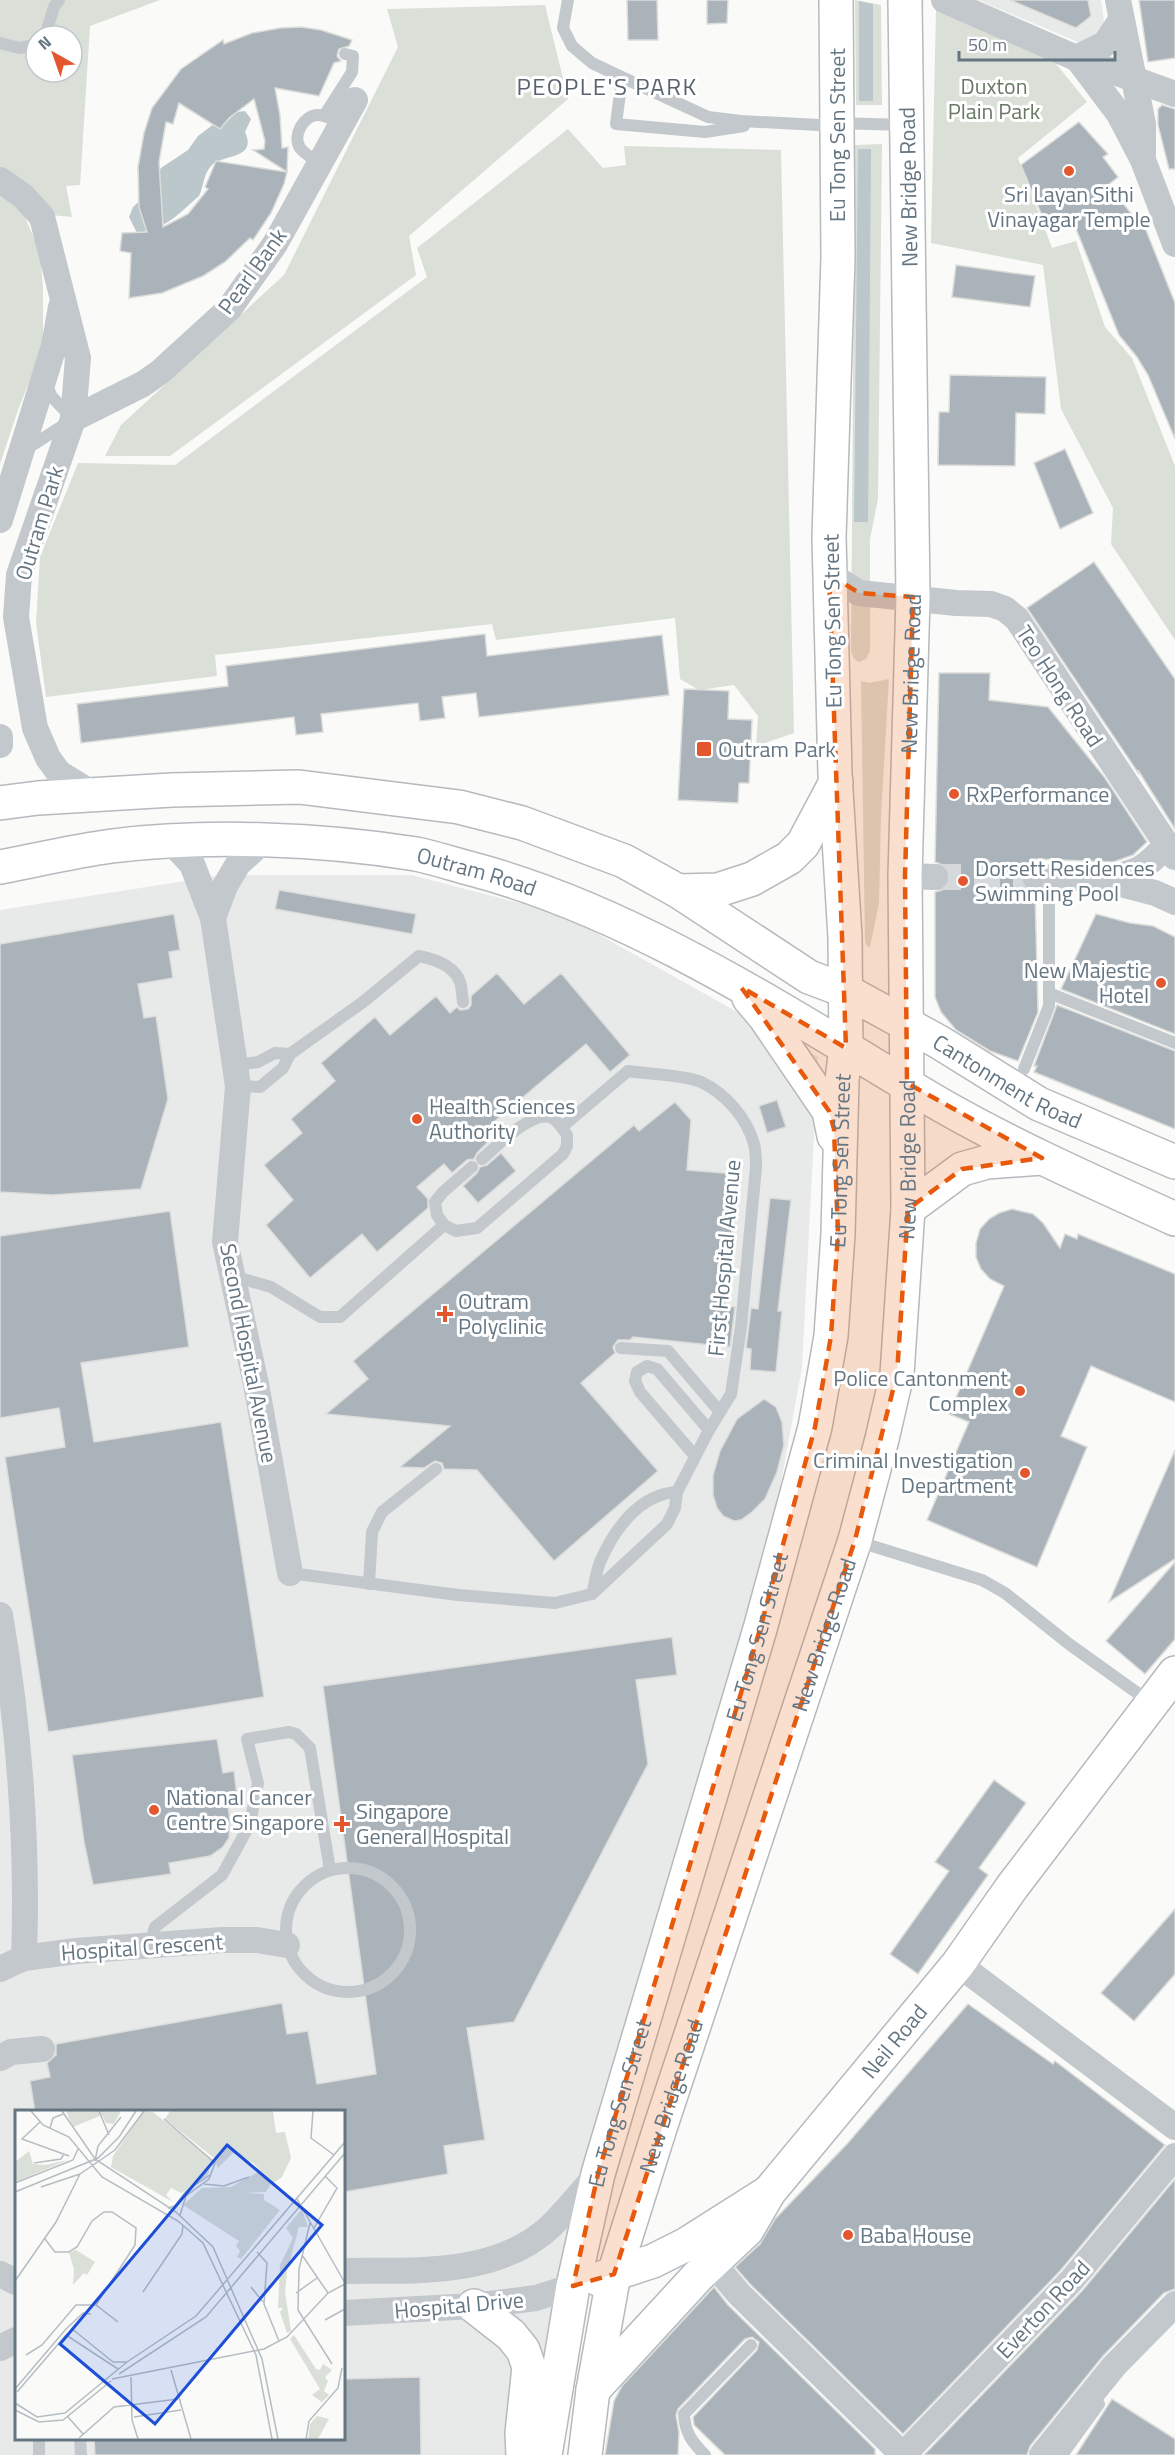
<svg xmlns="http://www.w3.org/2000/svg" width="1175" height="2455" viewBox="0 0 1175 2455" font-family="'Titillium Web',sans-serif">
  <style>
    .built { fill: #e8e9e9; fill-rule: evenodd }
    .green { fill: #dadfd7; fill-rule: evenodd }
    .water { fill: #bbc7cb }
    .building { fill: #aab3b9; stroke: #dcdcda; stroke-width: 1.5 }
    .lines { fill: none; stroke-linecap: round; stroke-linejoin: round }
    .minor-tunnel { stroke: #d5d9db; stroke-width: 26; stroke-dasharray: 26 13; stroke-linecap: butt }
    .secondary-casing { stroke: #b3babf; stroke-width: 36 }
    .primary-casing { stroke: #b5babe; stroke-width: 36 }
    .service { stroke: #c3c8cc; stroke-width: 12 }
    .minor { stroke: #c3c8cc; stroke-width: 26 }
    .secondary { stroke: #fff; stroke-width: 33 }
    .primary { stroke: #fff; stroke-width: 33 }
    .marked { fill: #e8590c; fill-opacity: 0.2; stroke: #e8590c; stroke-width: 4.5; stroke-dasharray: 12 8; stroke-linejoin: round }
    .poi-dot { fill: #e4572e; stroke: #fff; stroke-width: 2 }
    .labels { text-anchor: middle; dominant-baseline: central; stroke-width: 6; stroke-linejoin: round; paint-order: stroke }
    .park-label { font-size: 22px; fill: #687a64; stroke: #fff }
    .street-label { font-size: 22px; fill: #657683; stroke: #fff }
    .poi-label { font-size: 22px; fill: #657683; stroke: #fff; text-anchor: start }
    .neighbourhood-label { font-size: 24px; letter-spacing: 1.5px; fill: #57646e; stroke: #fff }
    .inset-road { fill: none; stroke: #b5bdc2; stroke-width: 1.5 }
    .view { fill: #1d4ed8; fill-opacity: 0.15; stroke: #1d4ed8; stroke-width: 3 }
    .inset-edge { fill: none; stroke: #657683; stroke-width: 3 }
  </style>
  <rect width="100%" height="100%" fill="#fafaf8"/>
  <!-- built -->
  <g class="built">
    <path d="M978 0H1101L1109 55Z"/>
    <path d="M223 875H411L562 914 818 1057 802 1368 771 1536 596 2118 533 2455H0V910ZM16 2112H344V2438H16Z"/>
  </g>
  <!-- green -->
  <g class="green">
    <path d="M0 0H160L90 26 80 185 66 186 72 217 50 215 0 172ZM36 36H72V72H36Z"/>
    <path d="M855 0 881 5 882 105H856Z"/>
    <path d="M545 5 568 99 409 236 416 275 170 456H105L121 425 284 275 398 47 387 9Z"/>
    <path d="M936 8 1053 60 1087 102 1018 158 1052 248 1076 241 1105 327 1132 358 1175 466V640L1111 544 1113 508 1061 409 1043 265 931 243Z"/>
    <path d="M568 129 603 168 626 165 624 146 781 150 794 733 756 746 758 716 734 685 699 690 680 679 675 618 496 640 492 624 215 655 217 676 46 697 36 623 40 557 78 463 175 465 427 277 417 248Z"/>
    <path d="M882 144 878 499 870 539V651L866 659 859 662 854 659 851 651 855 145Z"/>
    <path d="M0 192 22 210 40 252 43 287V347L18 410 0 464Z"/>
    <path d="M889 679 881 815 879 903 870 947 867 946 865 941 861 681 869 683Z"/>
  </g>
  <!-- water -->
  <g class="water">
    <path d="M859 1 873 4V101H859Z"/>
    <path d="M245 111 251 119 245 132C258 160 221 154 211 166 203 175 204 186 199 196 178 214 167 229 137 233L129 217 133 207 147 194 161 168 188 150 198 136 214 124 220 128 237 112Z"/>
    <path d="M858 149H871L868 522H854Z"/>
  </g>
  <!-- building -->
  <g class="building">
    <path d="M627 0H657L658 40H628Z"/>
    <path d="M707 0H728L727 23 707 24Z"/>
    <path d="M1010 0H1088L1091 16 1076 28Z"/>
    <path d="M1139 0H1175V58L1148 62Z"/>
    <path d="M301 27 321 30 352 40 349 46 339 49 337 56 341 61 334 63 319 96 275 88 280 115 282 148 288 147 287 172 253 150 264 149 265 141 254 99 229 118 220 129 179 103 173 124 166 122 159 162 163 227 188 214 208 189 205 187 216 161 287 172 284 184 271 213 253 240 250 238 225 262 203 276 162 293 129 298 131 253 120 251 122 233 147 232 139 207 138 167 144 133 152 108 181 69 223 40 224 44 252 33 280 28Z"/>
    <path d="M1162 105 1175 109V169H1169L1158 125V109Z"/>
    <path d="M1079 122 1108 154 1103 157 1118 177 1108 185 1138 222 1142 220 1175 303V439L1148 375 1137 357 1119 335 1074 224 1063 229 1060 223 1047 228 1021 165Z"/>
    <path d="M956 265 1035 276 1030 307 952 297Z"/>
    <path d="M950 375 1046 377 1045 414 1016 413 1015 466 938 465 939 412H949Z"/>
    <path d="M1065 449 1093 513 1060 529 1034 463Z"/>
    <path d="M1094 562 1175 679V829L1138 770 1139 774 1027 608Z"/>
    <path d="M485 634 487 656 662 635 669 695 479 717 476 693 442 697 445 718 420 721 418 703 321 714 323 732 296 735 294 717 81 743 77 704 228 686 226 666Z"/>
    <path d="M939 673H990L989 700 1048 707 1105 778 1147 842 1133 855 1113 862 1036 859 1035 862 1027 864 1022 870 1020 877 1022 885 1028 890 1035 892 1038 1012 1018 1061 990 1051 956 1030 941 1012 935 997V892L942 890 947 885 950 877 943 865 935 862Z"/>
    <path d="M684 689 729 691 728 719 752 720 749 783H739L738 803 678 800Z"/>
    <path d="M279 890 416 914 412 934 275 909Z"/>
    <path d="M174 914 180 950 169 952 173 978 138 984 144 1018 156 1016 168 1099 141 1189 52 1195 0 1192V944Z"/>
    <path d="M1096 914 1130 923 1153 926 1175 937V1034L1061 989Z"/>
    <path d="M497 973 524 1004 561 973 630 1055 610 1072 586 1044 483 1131 490 1140 477 1153 474 1159 467 1160 452 1173 444 1164 417 1187 428 1199V1208L377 1252 362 1234 310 1278 266 1225 293 1200 264 1165 302 1133 291 1119 335 1081 321 1063 375 1017 390 1035 436 996 450 1013 457 1007 460 1010 468 1009 471 1005V996Z"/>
    <path d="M1057 1005 1175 1051V1129L1034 1072 1037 1066H1034Z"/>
    <path d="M777 1100 786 1127 767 1133 759 1106Z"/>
    <path d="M675 1102 691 1120 687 1170 737 1174 725 1306 735 1307 730 1347 633 1337 630 1340H618L613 1347 615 1353 581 1383 658 1471 554 1561 477 1470 444 1469 442 1463 435 1461 424 1468 400 1467 450 1426 326 1414 368 1379 353 1361 634 1125 639 1131Z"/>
    <path d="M501 1153 516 1171 478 1203 463 1186 477 1173 480 1167 487 1165Z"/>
    <path d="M770 1198 791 1200 778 1311H782L776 1372 750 1370 751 1349 746 1348 751 1308 758 1309Z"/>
    <path d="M1012 1209 1033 1214 1043 1223 1060 1248 1065 1234 1077 1239 1078 1234 1175 1274V1402L1091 1366 1061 1436 1087 1447 1037 1567 927 1520 969 1422 949 1414 1004 1286 990 1279 981 1269 976 1257V1243L980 1229 989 1219 999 1213Z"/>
    <path d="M170 1211 189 1347 81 1363 94 1442 221 1422 264 1697 48 1732 5 1457 65 1447 59 1408 0 1418V1236Z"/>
    <path d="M764 1399 776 1407 782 1422 784 1445 777 1472 765 1499 752 1512 741 1520 734 1521 723 1516 717 1508 713 1495V1475L720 1451 737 1419Z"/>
    <path d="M1175 1450V1559L1109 1602Z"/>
    <path d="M1175 1562V1639L1145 1674 1106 1641Z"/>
    <path d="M672 1637 677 1675 636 1680 648 1764 514 2022 467 2028 485 2140 444 2146 448 2174 344 2192V2112H35L30 2081 50 2077 47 2063 56 2055V2044L282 2003 287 2034 308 2031 317 2084 376 2074 323 1686Z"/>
    <path d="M217 1739 223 1773 234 1771 237 1796 227 1798 230 1821 229 1838 223 1847 210 1856 169 1863 171 1874 93 1885 84 1842 72 1755Z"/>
    <path d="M994 1780 1026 1803 979 1868 988 1875 918 1974 890 1954 949 1871 935 1862Z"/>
    <path d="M1175 1909V1974L1134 2021 1101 1993Z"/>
    <path d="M968 2004 1053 2064 1055 2061 1165 2145 1060 2271 903 2434 750 2284 735 2267 760 2244 775 2219 847 2144Z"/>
    <path d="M1175 2179V2289L1164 2293 1103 2356 1030 2446 1027 2455H924L1082 2291Z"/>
    <path d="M714 2287 728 2305 875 2449V2455H725L694 2425 693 2417 757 2350 759 2342 752 2337 745 2339 678 2409 676 2415 679 2432 678 2455H605L614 2401 622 2386Z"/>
    <path d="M420 2377 421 2455H95L94 2439H344V2379Z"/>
    <path d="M1112 2399 1175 2439V2455H1076Z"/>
  </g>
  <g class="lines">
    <!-- minor-tunnel -->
    <path class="minor-tunnel" d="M935 877H1035"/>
    <!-- secondary casing -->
    <g class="secondary-casing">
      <g id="secondary">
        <path id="s1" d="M593 2390 698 2276 747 2230 769 2192 958 1964 1012 1887 1175 1673"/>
      </g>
    </g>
    <!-- primary casing -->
    <g class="primary-casing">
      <g id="primary">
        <path id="s2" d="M0 803 38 798 172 790 299 787 459 807 522 823 624 861 678 891 809 977 846 991 939 1042 1039 1104 1175 1162"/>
        <path id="s3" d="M0 867C37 860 75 851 112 846 207 834 323 839 416 854 435 858 453 864 472 869 638 913 794 1018 941 1105 1016 1148 1096 1183 1175 1219"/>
        <path d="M678 891 718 890 752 879 789 858 803 844 836 782"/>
        <path d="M749 998 765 1017 829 1111 834 1136"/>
        <path d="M908 1209 962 1169 987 1162 1042 1158"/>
        <path d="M598 2279 653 2261 687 2244 769 2192"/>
        <path d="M474 2306 511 2335 523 2350 529 2367 522 2433 523 2455"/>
        <path id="s4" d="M545 2455 573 2286 598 2174 760 1629 815 1427 831 1336 838 1234 842 1080 846 1048 845 937 835 774 829 537 838 257 836 0"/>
        <path id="s5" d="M585 2455 593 2390 614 2274 660 2128 855 1540 882 1439 897 1374 908 1209 905 876 913 597 905 0"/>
      </g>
    </g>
    <!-- service -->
    <g class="service">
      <path d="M568 0 563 28 572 46 592 63 613 73 708 117 741 121 819 125 837 123 905 125"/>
      <path d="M45 36 54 7 59 0"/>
      <path d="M0 43 19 48 36 45"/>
      <path d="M622 78 616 124 705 132 744 126"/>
      <path d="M324 116 352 72 353 56 345 54"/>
      <path d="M320 162C313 159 305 154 300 148 292 135 304 115 318 115 326 115 334 120 341 125"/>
      <path d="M25 450 73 419 52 397 46 384"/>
      <path d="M1049 993 1175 1043"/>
      <path d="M237 1065 258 1062 275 1053 290 1054"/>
      <path d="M1024 1069 1049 1006V877"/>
      <path d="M238 1086 260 1087 283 1068 290 1054 363 1002 419 956C434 959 454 965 460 982 462 987 462 996 463 1002"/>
      <path d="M472 1167 443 1192 435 1202 437 1215 444 1225 456 1231 477 1228 563 1154 567 1146V1135C563 1129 558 1121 552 1118 533 1109 496 1147 482 1159"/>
      <path d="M233 1276 271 1287 320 1317H340L444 1225"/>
      <path d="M621 1348 668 1351 720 1412"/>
      <path d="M695 1456 640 1392 635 1381 637 1372 647 1366 657 1369 709 1430"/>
      <path d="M856 1541 982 1580 1005 1593 1069 1644 1150 1702"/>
      <path d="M290 1573 458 1595 555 1603 592 1594 667 1524 675 1508 677 1492 709 1430 731 1394 741 1327 756 1167C756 1159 756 1151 754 1144 747 1118 725 1093 701 1082 685 1075 647 1074 628 1071L562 1127"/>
      <path d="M369 1584 372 1532 382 1512 436 1469"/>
      <path d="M592 1594C595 1584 596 1572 600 1562 614 1530 639 1494 677 1492"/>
      <circle cx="348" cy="1930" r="62"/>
      <path d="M149 1946 155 1927 222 1875 250 1824 258 1783 247 1739 289 1732 296 1734 310 1748 330 1870"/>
      <path d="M39 2438V2455"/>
      <path d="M80 2438 81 2455"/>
      <path d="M705 2455C692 2442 685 2433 684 2414L751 2345"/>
      <path d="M1062 2455 1099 2404"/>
    </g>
    <!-- minor -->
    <g class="minor">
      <path d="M944 0 1076 58 1175 94"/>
      <path d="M1118 0 1143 124V154"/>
      <path d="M1076 58 1105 44 1121 20"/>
      <path d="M1077 58 1119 114 1143 160 1175 244"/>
      <path d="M0 180 23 196 42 217 78 358 73 419 19 575 16 617 35 728 48 758 59 773 95 795"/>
      <path d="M73 419 143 384 160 372 229 309 275 244 355 100"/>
      <path d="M0 520 54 346 61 307"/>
      <path d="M829 574 859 593 956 603 991 604 1005 609 1017 619 1175 857"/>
      <path d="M0 737V745"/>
      <path d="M170 841 192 864 213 918 238 1086 225 1242 256 1384 290 1573"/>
      <path d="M905 876 935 877"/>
      <path d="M1035 877 1101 879 1155 893 1175 902"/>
      <path d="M1105 879C1137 872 1145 870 1167 844"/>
      <path d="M213 918 225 886 238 864 263 841"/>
      <path d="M0 1615C19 1726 28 1845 24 1958"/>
      <path d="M958 1964 1175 2127"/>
      <path d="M0 1969 24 1958 76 1951 222 1940H257L287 1945"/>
      <path d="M0 2058 11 2052 42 2049"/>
      <path d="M716 2259 722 2274 739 2294 903 2455 1071 2281 1175 2156"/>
      <path d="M344 2271C413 2270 497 2277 551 2226 567 2210 582 2191 598 2174"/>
      <path d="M0 2274 16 2282"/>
      <path d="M344 2313 474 2306 536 2298 573 2286"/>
      <path d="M0 2348 16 2340"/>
      <path d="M1042 2455 1114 2366 1175 2304"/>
    </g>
    <!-- secondary -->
    <use href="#secondary" class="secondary"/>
    <!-- primary -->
    <use href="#primary" class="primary"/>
  </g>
  <!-- marked area -->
  <path class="marked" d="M829 574 859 593 913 597 905 876 907 1083 1042 1158 962 1169 908 1209 897 1374 855 1540 614 2274 573 2286 598 2174 760 1629 815 1427 831 1336 838 1234 834 1129 829 1111 741 987 846 1048Z"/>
  <!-- markers -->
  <g class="poi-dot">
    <circle cx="1069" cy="171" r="6"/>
    <rect x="696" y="741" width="16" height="16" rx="3"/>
    <circle cx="954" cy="794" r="6"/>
    <circle cx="963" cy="881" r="6"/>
    <circle cx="1161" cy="983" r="6"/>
    <circle cx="417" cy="1119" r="6"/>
    <path d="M442 1305h6v6h6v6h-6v6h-6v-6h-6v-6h6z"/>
    <circle cx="1020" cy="1391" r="6"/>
    <circle cx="1025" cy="1473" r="6"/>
    <circle cx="154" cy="1810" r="6"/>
    <path d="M339 1815h6v6h6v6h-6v6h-6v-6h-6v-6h6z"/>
    <circle cx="848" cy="2235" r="6"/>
  </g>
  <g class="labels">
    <!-- park labels -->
    <g class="park-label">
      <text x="994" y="86">Duxton<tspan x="994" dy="25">Plain Park</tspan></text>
    </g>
    <!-- street labels -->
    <g class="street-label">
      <text transform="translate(837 135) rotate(-90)">Eu Tong Sen Street</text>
      <text transform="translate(908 187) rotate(-91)">New Bridge Road</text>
      <text transform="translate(252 271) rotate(-54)">Pearl Bank</text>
      <text transform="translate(39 523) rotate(-73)">Outram Park</text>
      <text transform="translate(832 621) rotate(-91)">Eu Tong Sen Street</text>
      <text stroke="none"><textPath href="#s5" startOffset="1828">New Bridge Road</textPath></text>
      <text transform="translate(1060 686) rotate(57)">Teo Hong Road</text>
      <text stroke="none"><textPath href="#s3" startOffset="482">Outram Road</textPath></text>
      <text stroke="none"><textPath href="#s2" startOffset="1078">Cantonment Road</textPath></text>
      <text stroke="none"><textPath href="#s5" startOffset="1342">New Bridge Road</textPath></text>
      <text stroke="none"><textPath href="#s4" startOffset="1332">Eu Tong Sen Street</textPath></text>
      <text transform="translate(724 1258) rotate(-85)">First Hospital Avenue</text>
      <text transform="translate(249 1353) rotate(79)">Second Hospital Avenue</text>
      <text stroke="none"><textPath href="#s5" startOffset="856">New Bridge Road</textPath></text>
      <text stroke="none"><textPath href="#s4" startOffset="846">Eu Tong Sen Street</textPath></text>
      <text transform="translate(142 1947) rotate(-4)">Hospital Crescent</text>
      <text stroke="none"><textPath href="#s1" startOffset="462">Neil Road</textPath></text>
      <text stroke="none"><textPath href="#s5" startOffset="370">New Bridge Road</textPath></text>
      <text stroke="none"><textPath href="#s4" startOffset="360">Eu Tong Sen Street</textPath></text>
      <text transform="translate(459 2305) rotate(-5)">Hospital Drive</text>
      <text transform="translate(1043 2309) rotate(-47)">Everton Road</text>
    </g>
    <!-- poi labels -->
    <g class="poi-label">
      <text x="1069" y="194" text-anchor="middle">Sri Layan Sithi<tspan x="1069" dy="25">Vinayagar Temple</tspan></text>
      <text x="718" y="749">Outram Park</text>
      <text x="966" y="794">RxPerformance</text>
      <text x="975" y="868">Dorsett Residences<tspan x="975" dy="25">Swimming Pool</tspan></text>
      <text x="1149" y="970" text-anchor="end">New Majestic<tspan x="1149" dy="25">Hotel</tspan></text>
      <text x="429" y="1106">Health Sciences<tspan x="429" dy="25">Authority</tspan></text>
      <text x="458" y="1301">Outram<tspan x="458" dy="25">Polyclinic</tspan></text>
      <text x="1008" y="1378" text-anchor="end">Police Cantonment<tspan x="1008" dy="25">Complex</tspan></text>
      <text x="1013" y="1460" text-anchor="end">Criminal Investigation<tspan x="1013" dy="25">Department</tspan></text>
      <text x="166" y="1797">National Cancer<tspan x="166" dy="25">Centre Singapore</tspan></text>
      <text x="356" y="1811">Singapore<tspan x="356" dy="25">General Hospital</tspan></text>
      <text x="860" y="2235">Baba House</text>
    </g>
    <!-- neighbourhood labels -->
    <g class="neighbourhood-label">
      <text x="607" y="86">PEOPLE'S PARK</text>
    </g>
  </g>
  <!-- overview -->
  <g transform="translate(15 2110)">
    <rect width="330" height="330" fill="#fafaf8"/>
    <path d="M51 1H106L99 14 91 13 87 5 58 17ZM129 1 138 2 198 50 192 66 166 83 156 78 151 85 158 92 96 57 98 46ZM155 1H258L261 23 270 22 276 48 267 67 258 73 238 53 218 43 203 58 199 48 150 9ZM14 41 18 54 30 55 53 50 0 72V52ZM243 62 256 73 251 82 229 83 249 84V90L265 100 226 149 222 147 225 141 221 136 224 131 168 95 187 78 216 77ZM287 99 293 117H284L272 161 270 182 276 221 272 223 265 202 268 198H263L265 155 278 128 271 118ZM61 140 80 152 72 165 69 163 58 175 59 159 54 143ZM279 225 301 259 305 260 308 254 317 260 310 267 313 271 309 281 314 285 307 292 297 285 305 279 275 229ZM302 306 314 309 303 329H293L295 314Z" fill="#dadfd7"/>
    <path class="inset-road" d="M16 1 28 15 54 27 87 67 163 111 188 133 241 245 257 329M47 1 80 49 161 102 198 137 247 249 263 329M84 1 94 25M298 1 296 28 319 45M149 9 200 53 194 69 171 86 165 105M25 12 7 29 54 46M35 18 38 8 48 4M80 51 83 36 106 7M19 53 46 49 49 44M65 64 100 40 129 1M0 73 58 50 63 39M189 74 209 76 234 67M26 77 65 64M0 82 83 48 104 27 121 1M282 89 330 173M153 98 160 96 171 81 195 65M295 113 284 159 283 200 317 254M299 118 322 78 310 66M30 129 40 142H54L62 137 77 111 89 102H97L121 118 120 135 81 195M242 142 252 153 249 194 264 231M287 145 313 183M0 171 41 112 65 64M236 177 248 192M128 182 167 124 168 115M281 183 302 168M310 210 330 199M56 218 98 252H112M51 225 103 259M11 245 27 235 61 195H81L103 212M156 260 176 329M104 264 191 207 330 43M116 267 117 310 123 329M97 269 249 239 272 227 313 183 330 174M0 279 51 219 68 203 76 204M2 282 51 225M0 293 22 307 50 303 112 252 181 206 330 32M0 300 24 312 48 310 96 271M53 307 68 324M119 307 166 300M64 328 99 297 163 289M291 329 294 311 323 278 327 258"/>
    <path class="view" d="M212 35 307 115 140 314 45 234Z"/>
    <rect width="330" height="330" class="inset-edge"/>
  </g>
  <!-- north arrow -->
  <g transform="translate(54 54) rotate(320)"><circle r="28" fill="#ffffff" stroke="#c1c8cd" stroke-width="1.5"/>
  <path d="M0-4.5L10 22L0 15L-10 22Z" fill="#e4572e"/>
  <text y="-9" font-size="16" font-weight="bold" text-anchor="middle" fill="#657683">N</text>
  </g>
  <!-- scale -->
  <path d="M959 51v9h156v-9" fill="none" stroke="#657683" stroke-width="3"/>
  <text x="968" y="51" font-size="18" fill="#657683" stroke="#ffffff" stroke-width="4.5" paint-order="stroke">50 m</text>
</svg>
